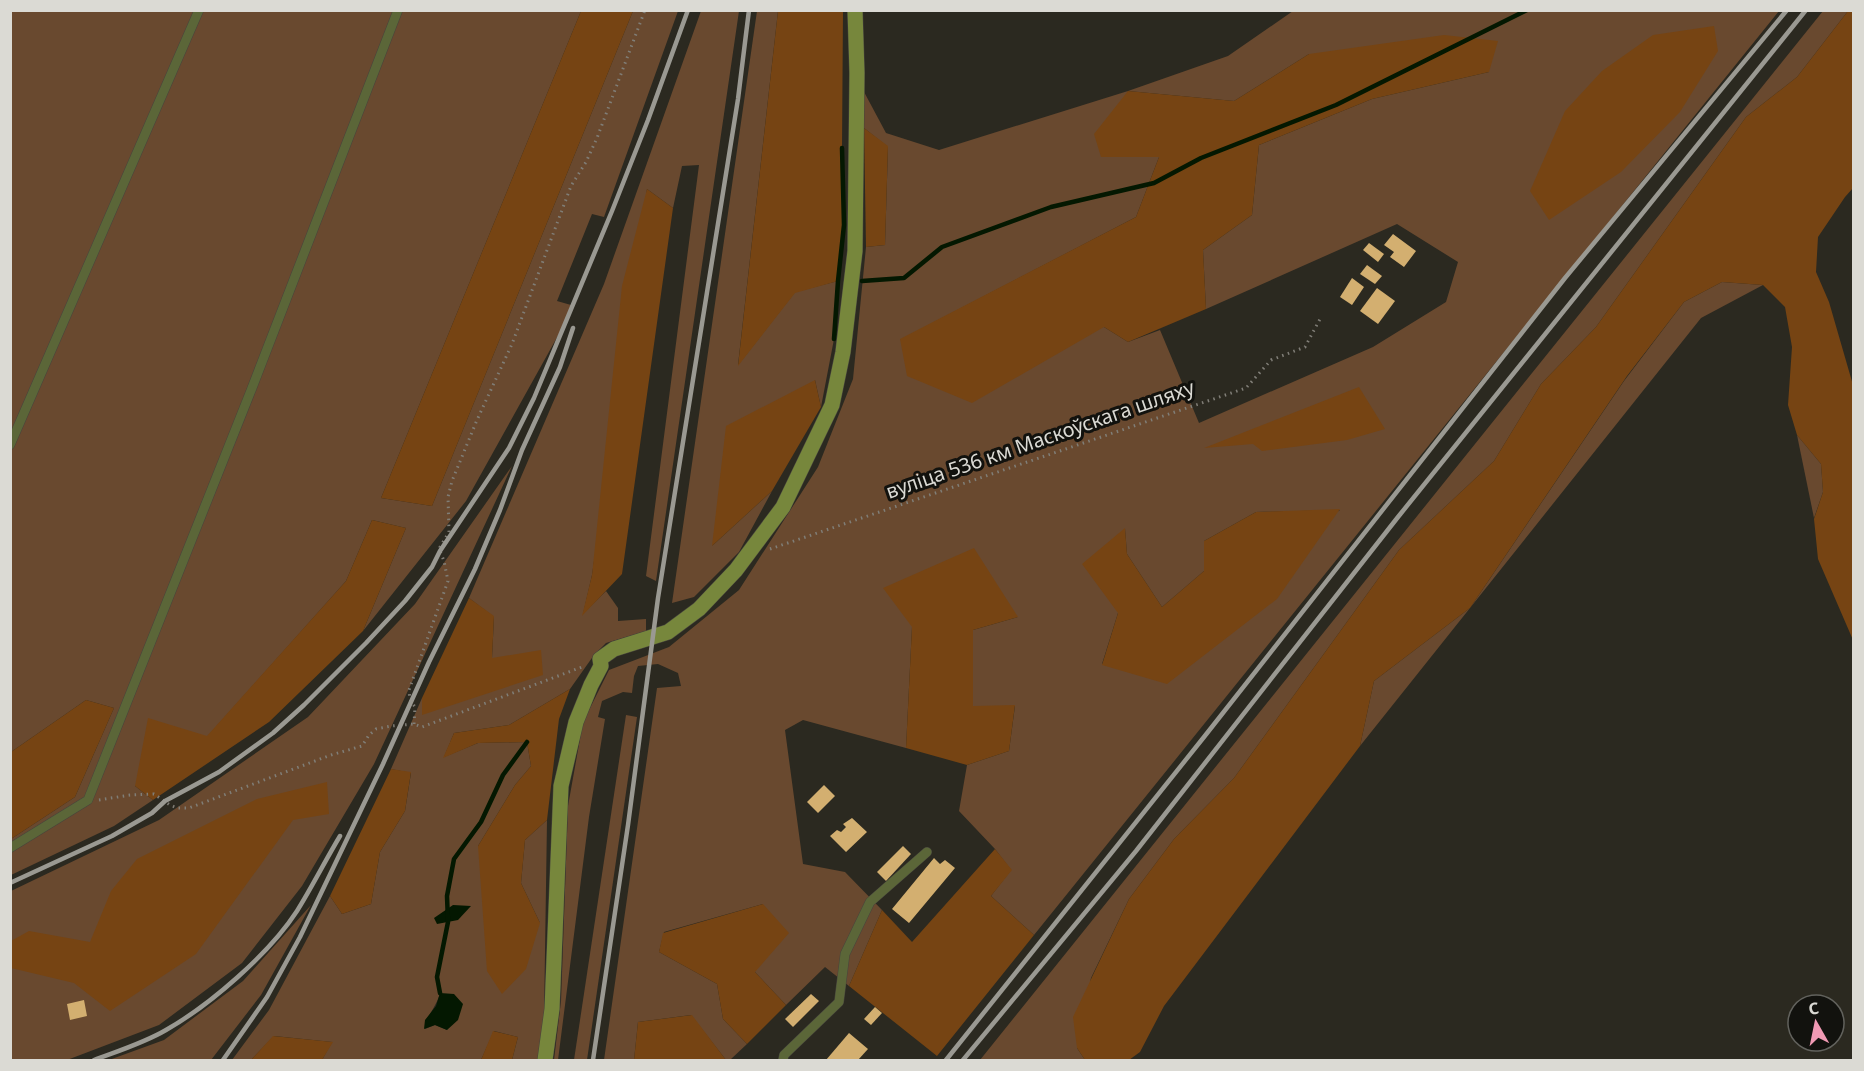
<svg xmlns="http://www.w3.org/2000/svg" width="1864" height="1071" viewBox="0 0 1864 1071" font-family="'Noto Sans',sans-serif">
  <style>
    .green { fill: #69492f; fill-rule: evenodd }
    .forest { fill: #764413 }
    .water { fill: #041801 }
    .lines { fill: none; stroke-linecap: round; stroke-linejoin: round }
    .stream { stroke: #041801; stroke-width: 4.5 }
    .building { fill: #d3af70 }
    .lane-casing { stroke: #47453d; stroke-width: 10 }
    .secondary-casing { stroke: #47453d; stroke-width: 16 }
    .path { stroke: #807e77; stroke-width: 3; stroke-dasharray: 1.5 4.5; stroke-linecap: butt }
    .lane { stroke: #5b6638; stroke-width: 9 }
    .secondary { stroke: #77873c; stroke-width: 15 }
    .rail { stroke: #9a9992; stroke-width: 4.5 }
    .labels { text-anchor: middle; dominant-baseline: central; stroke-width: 6; stroke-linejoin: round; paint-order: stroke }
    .street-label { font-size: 20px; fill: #dbdad4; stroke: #12120e }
  </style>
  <rect width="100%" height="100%" fill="#2b2920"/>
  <!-- green -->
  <g class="green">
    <path d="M11 11H581L381 498 432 506 633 11H678L604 217 592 214 557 301 571 305 560 332 466 501 363 631 406 528 372 520 346 581 207 737 135 786 153 800 114 826 11 875V839L75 797 114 708 86 700 11 752Z"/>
    <path d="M701 11H739L656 581 646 576 699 165 682 166 673 208 647 189 592 575 583 614 606 591 618 608V621L646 619V631L606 643 594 655 570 689 509 725 454 733 444 757 478 743 527 742 531 766 515 785 478 846 540 923 521 883 525 840 547 820 544 1020 538 1060H512L518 1037 494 1031 481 1060H322L332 1042 274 1036 251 1060H232L269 1010 330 896 342 914 371 904 380 852 405 811 411 773 391 769 422 698V714L492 658 494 617 469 598 604 284ZM440 993 447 1030 435 1025 425 1029C426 1016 436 1008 440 993Z"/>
    <path d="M757 11H778L738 365 795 292 838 281 834 339 821 407 815 380 712 546 772 491 739 552 694 597 672 603Z"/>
    <path d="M1293 11H1779L1034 935 991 896 1011 870 995 849 959 811 967 765 1009 751 1015 706H973V630L1018 617 912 627 906 748 803 720 785 730 803 864 845 872 882 910 849 986 825 967 786 1005 755 972 763 904 664 932 659 952 717 984 723 1019 747 1044 730 1060H726L691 1015 638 1022 634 1060H604L657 688 681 686 678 673 658 664 638 666 634 676 632 693 623 692 602 701 598 717 605 719 589 817 558 1060H554L561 1001 568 806 583 722 609 670 669 647 739 590 818 467 853 379 866 247 885 245 888 147 864 128 863 90 886 133 939 150 1128 91 1228 56ZM1309 54 1489 72 1372 99 1259 145 1252 215 1203 250 1206 309 1397 224 1458 262 1446 302 1373 347 1199 423 1160 330 1128 342 1104 327 900 340 1136 217 1159 157H1101L1128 91 1234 101ZM1340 510 1102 664 1118 613 1125 529 1127 554 1162 607 1204 571V541L1256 512Z"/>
    <path d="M1823 11H1848L1797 77 1746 117 1596 327 1541 384 1494 461 1399 550 1234 778 1174 839 1129 899 1091 978 1077 1048 1085 1060H980Z"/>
    <path d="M1722 282 1763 285 1701 318 1360 746 1374 681 1470 608 1624 381 1684 302Z"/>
    <path d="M1797 435 1821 464 1823 492 1814 518Z"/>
    <path d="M512 466 374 764 302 886 242 963 159 1025 67 1060H11V891L159 820 308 717 415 604Z"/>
    <path d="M626 715 637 717 587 1060H574Z"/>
    <path d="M311 905 261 995 211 1060H109L164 1040 243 981Z"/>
  </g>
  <!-- forest -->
  <g class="forest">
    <path d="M581 11H633L432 506 381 498Z"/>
    <path d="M778 11H843L842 148 844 225 838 281 795 293 738 366Z"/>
    <path d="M1848 11H1854L1853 188 1845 197 1818 237 1816 272 1829 302 1853 385V640L1818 559 1814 519 1823 492 1821 464 1797 435 1788 405 1792 347 1785 307 1763 285 1722 282 1684 302 1627 376 1470 608 1374 681 1360 746 1164 1006 1140 1052 1129 1060H1085L1077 1048 1073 1017 1129 899 1174 839 1234 778 1399 550 1494 461 1541 384 1596 327 1746 117 1797 77Z"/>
    <path d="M1714 26 1718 51 1680 112 1621 172 1549 220 1530 191 1565 111 1602 71 1653 35Z"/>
    <path d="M1444 35 1498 41 1489 72 1372 99 1259 145 1252 215 1203 250 1206 309 1128 342 1104 327 972 403 907 376 900 339 1136 217 1159 157H1101L1094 134 1128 91 1234 101 1309 54Z"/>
    <path d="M864 128 888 146 885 245 866 247Z"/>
    <path d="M647 189 673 208 622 574 582 616 592 575 622 286Z"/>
    <path d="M815 380 821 407 772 491 712 546 726 426Z"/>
    <path d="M1359 387 1385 429 1347 440 1262 451 1253 444 1204 448Z"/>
    <path d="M1340 509 1277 599 1167 684 1102 665 1118 613 1082 564 1125 528 1127 554 1162 607 1204 571V541L1256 512Z"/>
    <path d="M372 520 406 528 363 631 269 722 153 800 135 786 148 718 207 736 346 581Z"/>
    <path d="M974 548 1018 617 973 630V706L1015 705 1009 751 967 765 906 748 912 627 883 588Z"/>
    <path d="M469 598 494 616 492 658 541 650 543 675 422 715V698Z"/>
    <path d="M570 689 559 719 547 820 525 840 521 883 540 923 526 969 502 994 487 971 478 846 515 785 531 766 527 742 478 743 443 758 454 733 509 725Z"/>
    <path d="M86 700 114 708 75 797 11 839V752Z"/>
    <path d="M391 769 411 772 405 811 380 852 371 904 342 914 330 896Z"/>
    <path d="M327 782 329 814 293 820 196 954 110 1011 74 983 11 968V941L29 931 90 942 111 891 137 859 257 799Z"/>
    <path d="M995 849 1012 870 991 896 1034 935 937 1056 849 986 882 910 912 942Z"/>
    <path d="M763 904 789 933 755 972 786 1005 747 1044 723 1019 717 984 659 952 663 933Z"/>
    <path d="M692 1015 726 1060H634L638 1022Z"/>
    <path d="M493 1031 518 1037 512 1060H481Z"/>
    <path d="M273 1036 333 1042 322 1060H251Z"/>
  </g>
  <!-- water -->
  <g class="water">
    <path d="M453 905 471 906 458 920 437 924 434 918Z"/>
    <path d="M440 993 454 994 463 1004 458 1020 447 1030 435 1025 424 1029 425 1020 436 1006Z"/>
  </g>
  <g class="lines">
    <!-- stream -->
    <g class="stream">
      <path d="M862 281 904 278 942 247 1051 207 1154 183 1201 158 1336 105 1527 10"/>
      <path d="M834 339 838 281 844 225 842 148"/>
      <path d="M440 993 437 977 448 922 447 896 454 859 481 822 503 775 527 742"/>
    </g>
  </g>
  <!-- building -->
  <g class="building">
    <path d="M1393 234 1416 251 1404 267 1390 257 1394 252 1384 245Z"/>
    <path d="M1369 243 1384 254 1378 262 1363 250Z"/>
    <path d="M1367 265 1382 276 1375 284 1360 274Z"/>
    <path d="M1352 278 1364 287 1352 305 1340 297Z"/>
    <path d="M1377 288 1395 301 1378 324 1360 311Z"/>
    <path d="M824 785 835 796 818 813 807 802Z"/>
    <path d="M852 818 867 832 846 852 830 836 837 830 841 832 846 827 843 824Z"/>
    <path d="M903 846 911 854 886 881 877 872Z"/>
    <path d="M934 858 940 864 945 860 955 868 909 923 892 909Z"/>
    <path d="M811 994 819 1001 793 1027 785 1019Z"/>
    <path d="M84 1000 87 1016 70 1020 67 1004Z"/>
    <path d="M875 1007 882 1013 871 1025 864 1019Z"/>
    <path d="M849 1033 868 1049 858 1060H826Z"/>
  </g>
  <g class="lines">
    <!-- lane casing -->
    <g class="lane-casing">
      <g id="lane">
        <path d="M10 445 199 10"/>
        <path d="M10 848 88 800 252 388 398 10"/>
        <path d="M783 1060 784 1055 839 1002 845 954 870 902 927 852"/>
      </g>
    </g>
    <!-- secondary casing -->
    <g class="secondary-casing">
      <path id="secondary" d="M545 1060 552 1009 561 786 576 722 591 685 601 666 600 659 614 649 668 632 699 609 736 570 783 507 832 405 843 352 855 251 857 73 855 10"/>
    </g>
    <!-- path -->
    <g class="path">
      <path d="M770 549 1246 388 1271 360 1305 347 1320 319"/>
      <path d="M414 724 415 707 410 700 409 690 448 581 444 561 440 551V547L449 532 448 497 452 481 477 420 512 344 571 186 586 162 597 138 645 10"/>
      <path d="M99 800 130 795 154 794 170 805 177 808H189L331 755 362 746 369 735 376 729 391 726 414 724 422 727 582 667"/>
    </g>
    <!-- lane -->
    <use href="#lane" class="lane"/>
    <!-- secondary -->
    <use href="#secondary" class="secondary"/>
    <!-- rail -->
    <g class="rail">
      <path d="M10 883 112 836 152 813 165 801 219 772 273 733 304 705 366 643 405 601 432 567 440 551 509 448 534 398 612 211 648 120 688 10"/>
      <path d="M94 1060C118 1051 144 1043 166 1030 210 1005 269 954 297 911 312 887 325 861 340 836"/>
      <path d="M223 1060 267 997 300 937 383 764 429 662 475 569 500 510 522 450 560 367 573 328"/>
      <path d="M593 1060 628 825 658 598 738 99 749 10"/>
      <path d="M946 1060 1204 737 1565 278 1787 10"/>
      <path d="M963 1060 1136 851 1398 517 1806 10"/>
    </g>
  </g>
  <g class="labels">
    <!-- street labels -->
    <g class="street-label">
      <text transform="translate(1040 439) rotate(-19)">вуліца 536 км Маскоўскага шляху</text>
    </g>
  </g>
  <!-- border -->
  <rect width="1864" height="1071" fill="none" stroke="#dbdad4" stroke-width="24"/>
  <!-- north arrow -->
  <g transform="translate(1816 1023) rotate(351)"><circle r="28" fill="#12120e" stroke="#62625d" stroke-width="1.5"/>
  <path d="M0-4.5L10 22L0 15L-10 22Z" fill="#f19ab4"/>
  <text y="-9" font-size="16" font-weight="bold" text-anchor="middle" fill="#dbdad4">С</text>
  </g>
</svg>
